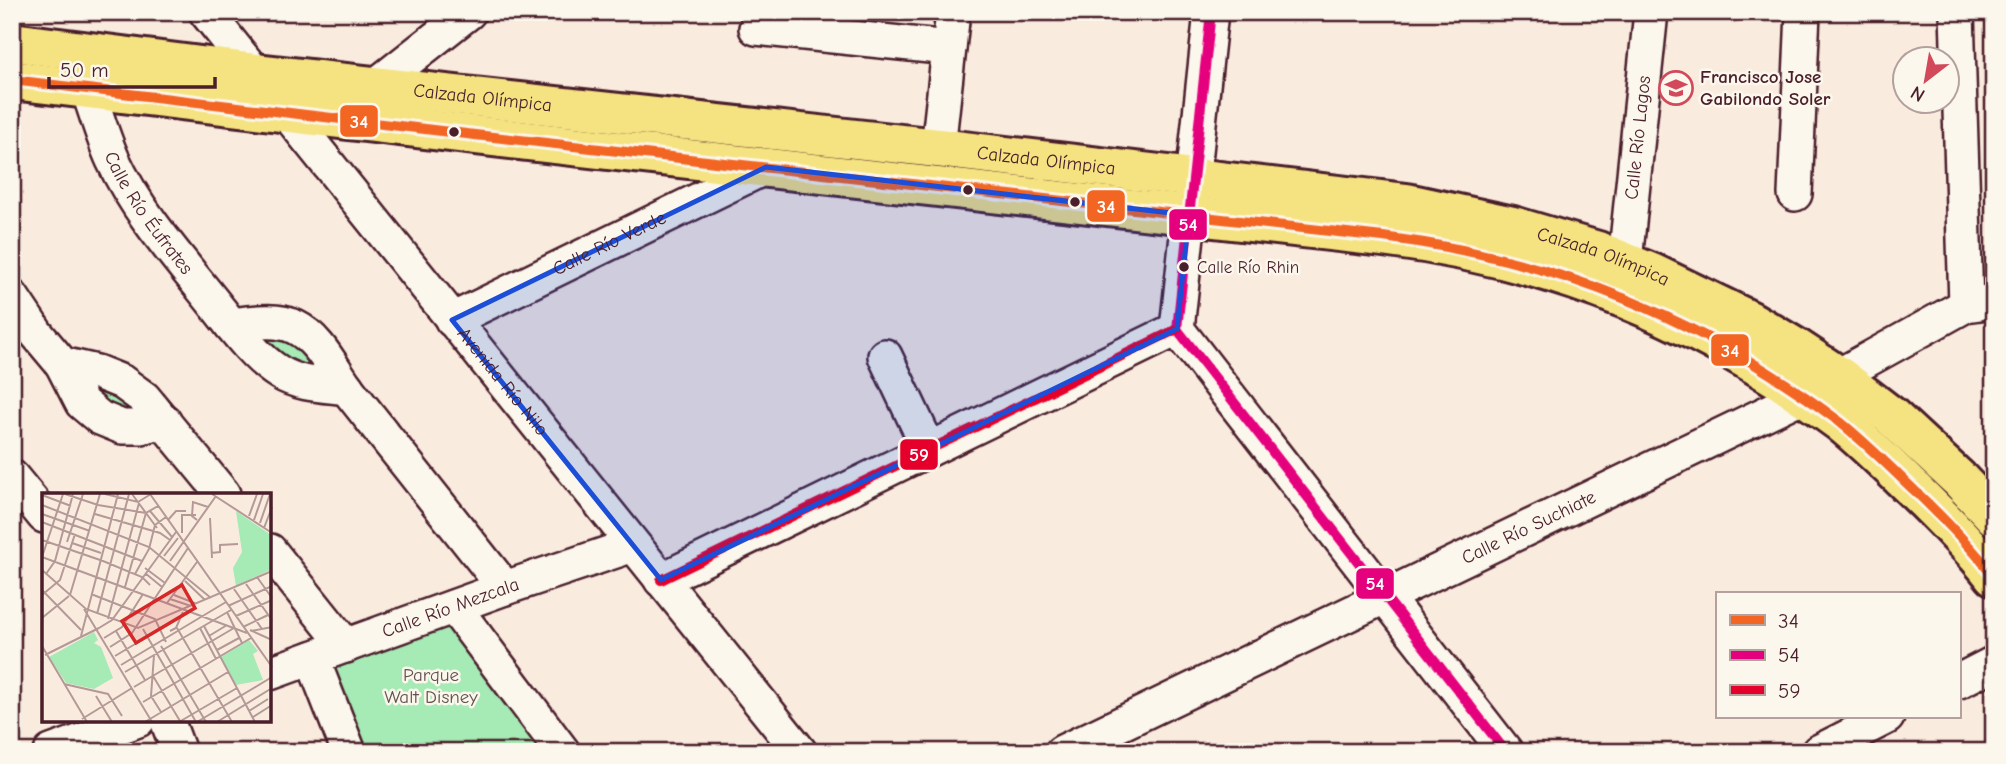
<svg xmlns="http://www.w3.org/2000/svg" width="2006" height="764" viewBox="0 0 2006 764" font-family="'Comic Neue',sans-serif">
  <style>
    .green { fill: #a6eab5; stroke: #788470; stroke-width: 2 }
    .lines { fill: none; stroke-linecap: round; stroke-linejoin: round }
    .minor-casing { stroke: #4a1f2b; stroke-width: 38 }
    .major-casing { stroke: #4a1f2b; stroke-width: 44 }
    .minor { stroke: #fbf7ec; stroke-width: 33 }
    .major { stroke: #f5e382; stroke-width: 38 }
    .bus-1-casing { stroke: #fbf7ec; stroke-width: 16 }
    .bus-2-casing { stroke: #fbf7ec; stroke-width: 16 }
    .bus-3-casing { stroke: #fbf7ec; stroke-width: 16 }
    .bus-1 { stroke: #f26522; stroke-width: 10 }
    .bus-2 { stroke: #e5007d; stroke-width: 10 }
    .bus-3 { stroke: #e4002b; stroke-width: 10 }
    .marked { fill: #1d4ed8; fill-opacity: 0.2; stroke: #1d4ed8; stroke-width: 5; stroke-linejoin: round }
    .bus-dot { fill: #4a1f2b; stroke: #fbf7ec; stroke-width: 2.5 }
    .labels { text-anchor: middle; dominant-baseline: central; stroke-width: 5; stroke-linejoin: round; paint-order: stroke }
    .bus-label { font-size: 17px; fill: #4a1f2b; stroke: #fbf7ec; text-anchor: start }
    .poi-label { font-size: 19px; font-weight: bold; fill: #4a1f2b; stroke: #fbf7ec; text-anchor: start }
    .street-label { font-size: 19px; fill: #4a1f2b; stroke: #fbf7ec }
    .park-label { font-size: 19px; fill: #61524e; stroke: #fbf7ec }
    .inset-road { fill: none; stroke: #b49997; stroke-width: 2 }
    .view { fill: #d62828; fill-opacity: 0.15; stroke: #d62828; stroke-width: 3.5 }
    .inset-edge { fill: none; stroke: #4a1f2b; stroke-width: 3.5 }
    .line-badge { stroke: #fbf7ec; stroke-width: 2.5 }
    .badge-label { font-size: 19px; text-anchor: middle; font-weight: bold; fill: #fff }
  </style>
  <rect width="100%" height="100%" fill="#faebdf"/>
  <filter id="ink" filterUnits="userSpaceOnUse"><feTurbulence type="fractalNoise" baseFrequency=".0143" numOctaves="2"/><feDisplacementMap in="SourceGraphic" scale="14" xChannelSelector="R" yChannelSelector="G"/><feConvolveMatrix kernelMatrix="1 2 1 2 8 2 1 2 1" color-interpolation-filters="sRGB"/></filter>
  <g filter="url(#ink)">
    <!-- green -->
    <g class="green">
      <path d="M294 329 328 365 294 371 265 344 264 336Z"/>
      <path d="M85 373 141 409 131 420 84 389Z"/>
      <path d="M454 607 563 752H349L312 658Z"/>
    </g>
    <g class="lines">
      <!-- minor casing -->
      <g class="minor-casing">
        <g id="minor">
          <path id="s1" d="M206 12 800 752"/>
          <path d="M1211 12 1177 329 1506 752"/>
          <path d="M1957 12 1966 305"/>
          <path d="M756 28 949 48"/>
          <path d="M375 86 469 12"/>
          <path id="s2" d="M88 90C96 113 103 138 113 160 137 212 179 259 214 303 232 326 255 358 280 373 300 385 324 385 347 388"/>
          <path d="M938 148 953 12"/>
          <path d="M1795 194 1803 12"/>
          <path id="s3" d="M1625 261 1651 12"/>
          <path d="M12 297 36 333 62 364 82 403 100 418 122 427H141L164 421"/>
          <path id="s4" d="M452 320 766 167"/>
          <path d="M231 325C251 323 276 318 295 327 320 339 333 370 349 391 401 457 453 523 505 588"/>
          <path d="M885 356 929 449"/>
          <path d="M62 364 97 372 122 382 144 398 223 494"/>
          <path d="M12 477 44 516"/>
          <path d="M270 551 346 646"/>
          <path d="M661 580 1177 329"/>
          <path d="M454 607 563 752"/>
          <path d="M312 658 349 752"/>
          <path id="s5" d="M270 673 505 588 633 545"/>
          <path d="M1959 681 1994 663"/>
          <path d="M167 720 179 752"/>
          <path d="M51 752 138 720"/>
          <path id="s6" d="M1062 752 1802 396 1966 305 1994 301"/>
          <path d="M1818 752 1887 717"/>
        </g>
      </g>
      <!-- major casing -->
      <g class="major-casing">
        <g id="major">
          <path id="s7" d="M12 42 256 73 938 148 1407 203 1513 226 1598 251 1652 273 1749 320 1798 349 1839 376 1891 416 1959 479 1994 516"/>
          <path d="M12 80 475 135 1383 237C1556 259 1700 317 1840 422 1866 443 1890 467 1914 490 1942 517 1970 545 1994 576"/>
        </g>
      </g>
      <!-- minor -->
      <use href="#minor" class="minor"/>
      <!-- major -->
      <use href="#major" class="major"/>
      <!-- bus-1 casing -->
      <g class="bus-1-casing">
        <path id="bus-1" d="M12 80 475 135 1383 237C1556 259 1700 317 1840 422 1866 443 1890 467 1914 490 1942 517 1970 545 1994 576"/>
      </g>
      <!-- bus-2 casing -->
      <g class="bus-2-casing">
        <path id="bus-2" d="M1211 12 1177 329 1506 752"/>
      </g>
      <!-- bus-3 casing -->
      <g class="bus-3-casing">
        <path id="bus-3" d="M661 580 1177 329"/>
      </g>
      <!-- bus-1 -->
      <use href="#bus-1" class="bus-1"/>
      <!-- bus-2 -->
      <use href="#bus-2" class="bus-2"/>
      <!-- bus-3 -->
      <use href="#bus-3" class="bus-3"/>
    </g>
  </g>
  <!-- marked area -->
  <path class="marked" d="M766 167 1189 215 1177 329 661 580 452 320Z"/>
  <!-- icons -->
  <defs>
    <g id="school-ring" transform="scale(1.75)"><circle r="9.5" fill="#fbf7ec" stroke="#d1495b" stroke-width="1.5"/><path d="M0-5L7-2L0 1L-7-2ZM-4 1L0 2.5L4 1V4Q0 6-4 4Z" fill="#d1495b"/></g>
  </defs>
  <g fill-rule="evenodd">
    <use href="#school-ring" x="1676" y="88"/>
  </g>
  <!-- markers -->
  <g class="bus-dot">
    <circle cx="454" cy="132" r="6"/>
    <circle cx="968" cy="190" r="6"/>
    <circle cx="1075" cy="202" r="6"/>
    <circle cx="1184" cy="267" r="6"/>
  </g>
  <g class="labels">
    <!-- bus labels -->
    <g class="bus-label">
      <text x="1197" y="267">Calle Río Rhin</text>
    </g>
    <!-- poi labels -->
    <g class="poi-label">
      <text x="1700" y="77">Francisco Jose<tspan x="1700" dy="22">Gabilondo Soler</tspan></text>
    </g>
    <!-- street labels -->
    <g class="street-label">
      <text stroke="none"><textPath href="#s7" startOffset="474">Calzada Olímpica</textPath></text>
      <text stroke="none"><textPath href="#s3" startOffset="124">Calle Río Lagos</textPath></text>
      <text stroke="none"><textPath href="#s7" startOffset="1041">Calzada Olímpica</textPath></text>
      <text stroke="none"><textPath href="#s2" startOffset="138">Calle Río Éufrates</textPath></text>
      <text stroke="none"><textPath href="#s4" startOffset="175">Calle Río Verde</textPath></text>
      <text stroke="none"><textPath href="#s7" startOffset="1608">Calzada Olímpica</textPath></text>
      <text stroke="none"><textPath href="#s1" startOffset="474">Avenida Río Nilo</textPath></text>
      <text stroke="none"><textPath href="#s6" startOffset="518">Calle Río Suchiate</textPath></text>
      <text stroke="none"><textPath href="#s5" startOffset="192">Calle Río Mezcala</textPath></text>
    </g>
    <!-- park labels -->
    <g class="park-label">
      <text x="431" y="675">Parque<tspan x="431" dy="22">Walt Disney</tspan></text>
    </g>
  </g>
  <!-- overview -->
  <g transform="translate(42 493)">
    <rect width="229" height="229" fill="#faebdf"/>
    <path d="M194 18 229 42 230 76 194 93 191 75 200 59ZM52 139 56 147 52 150 59 154 71 185 52 196 24 190 7 164ZM207 147 216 158 211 161 221 187 194 192 179 164Z" fill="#a6eab5"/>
    <path class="inset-road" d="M23 1 56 12 104 20M63 1 96 9 109 1M90 1 115 35M108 1 230 174M170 1 230 40M0 2 29 13M0 12 107 54 169 105M108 18 130 44M0 21 48 38M53 21 118 40 128 47M207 23 215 1M168 25 170 65M126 27 134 18H144M155 27 150 23 151 9 166 14M212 27 221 1M0 29 100 68M218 30 228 1M222 35 230 14M140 40V22H154M0 47 61 68 100 84 108 92M25 49 41 1M30 50 59 60M169 60 178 59V52L196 51M122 63 136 45M0 64 205 140M0 64 21 1M128 68 174 3M103 75 123 90M0 77 44 116 96 135 230 78M103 80 120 94M4 81 13 68 31 1M93 81 107 56 113 32 124 24M215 84 230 105M143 88 163 107M204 91 230 127M83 94 104 20 116 13M192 96 220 136M0 97 39 137M49 101 113 126 124 149M0 102 18 87 33 41M28 102 58 1M132 102 155 111M128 106 149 113M125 110 155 69M186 113 230 93M42 116 110 229M185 119 200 150M55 121 87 1M194 123 230 107M0 125 27 103M66 126 97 10M162 133 213 229M201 134 226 122M57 135 70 127 134 39M135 135 190 229M158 135 174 166M101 136 154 229M208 137 230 147M74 138 103 187M128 138 134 135 141 119M209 138 230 134M39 143 76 1M167 143 185 132M62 145 80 134 101 101M0 153 45 229M119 153 164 229M68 154 90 140 146 55M175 157 197 145M3 162 57 135M112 162 109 203 119 219M73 163 125 132M79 172 184 109M83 179 189 117M111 183 138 228M22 191 66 201 80 223M92 194 192 135M54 203 70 229M101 209 209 145M207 218 226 206M211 224 230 212M40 226 90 195M103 229 186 179M137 229 195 195M155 229 230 184M175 229 230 195"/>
    <path class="view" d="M140 92 153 115 94 150 80 128Z"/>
    <rect width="229" height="229" class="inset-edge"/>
  </g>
  <g class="line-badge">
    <rect x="339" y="104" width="40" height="34" rx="7" fill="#f26522"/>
    <rect x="1086" y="189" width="40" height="34" rx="7" fill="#f26522"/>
    <rect x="1168" y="208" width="40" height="33" rx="7" fill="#e5007d"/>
    <rect x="1710" y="333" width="40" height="34" rx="7" fill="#f26522"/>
    <rect x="899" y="438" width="40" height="33" rx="7" fill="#e4002b"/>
    <rect x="1355" y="567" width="40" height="33" rx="7" fill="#e5007d"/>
  </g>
  <g class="badge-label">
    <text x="359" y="128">34</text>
    <text x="1106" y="213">34</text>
    <text x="1188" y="231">54</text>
    <text x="1730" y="357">34</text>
    <text x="919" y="461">59</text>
    <text x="1375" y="590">54</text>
  </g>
  <!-- margin -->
  <rect width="2006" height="764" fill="none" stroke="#fbf7ec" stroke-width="42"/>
  <rect x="21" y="21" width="1964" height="722" fill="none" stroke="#4a1f2b" stroke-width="2.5" filter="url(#ink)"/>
  <!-- legend -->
  <rect x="1716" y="592" width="245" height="126" fill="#fbf7ec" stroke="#b4a19f" stroke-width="2"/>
  <rect x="1730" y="615" width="35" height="10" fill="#f26522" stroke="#b4a19f" stroke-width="2"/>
  <text x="1778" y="628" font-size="21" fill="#4a1f2b">34</text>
  <rect x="1730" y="650" width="35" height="10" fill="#e5007d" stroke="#b4a19f" stroke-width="2"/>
  <text x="1778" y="662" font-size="21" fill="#4a1f2b">54</text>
  <rect x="1730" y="685" width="35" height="10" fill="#e4002b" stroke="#b4a19f" stroke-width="2"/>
  <text x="1778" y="698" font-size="21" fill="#4a1f2b">59</text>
  <!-- north arrow -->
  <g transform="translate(1926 80) rotate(211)"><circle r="33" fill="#fbf7ec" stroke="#b4a19f" stroke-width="2"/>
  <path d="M0-5L12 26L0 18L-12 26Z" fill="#d1495b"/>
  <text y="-10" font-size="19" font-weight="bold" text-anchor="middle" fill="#4a1f2b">N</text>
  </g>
  <!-- scale -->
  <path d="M49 77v10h166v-10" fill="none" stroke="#4a1f2b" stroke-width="3.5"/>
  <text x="60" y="77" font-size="21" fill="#4a1f2b" stroke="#fbf7ec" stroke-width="5" paint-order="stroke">50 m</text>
</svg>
